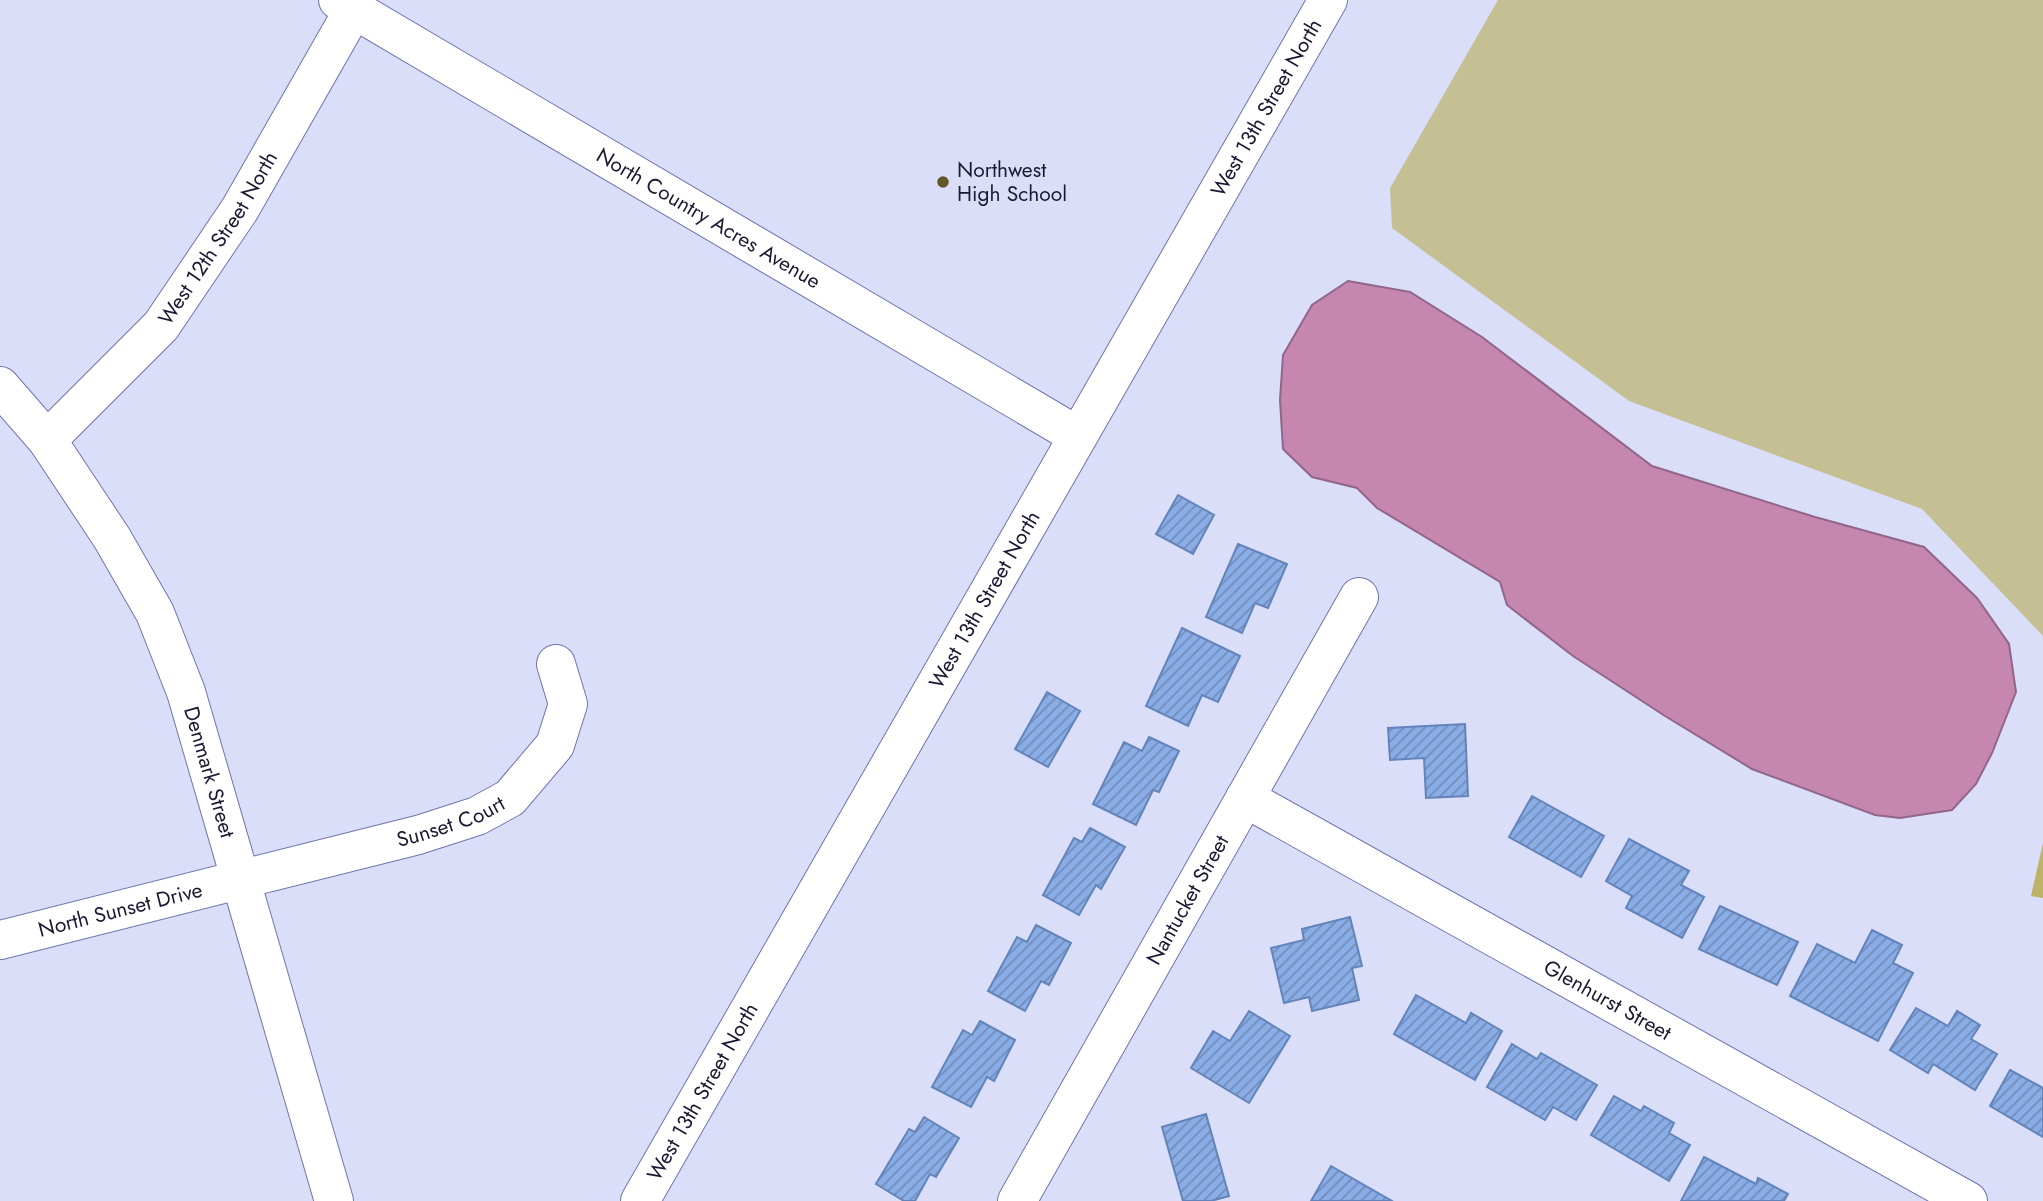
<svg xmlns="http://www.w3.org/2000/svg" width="2043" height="1201" viewBox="0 0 2043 1201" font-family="Jost,sans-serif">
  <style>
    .green { fill: #c5bf94 }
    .forest { fill: url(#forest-firs) }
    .water { fill: #c586b0; stroke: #91668a; stroke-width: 2 }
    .building { fill: url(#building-hatch); stroke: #6384ba; stroke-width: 2 }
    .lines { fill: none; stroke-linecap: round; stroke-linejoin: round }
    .minor-casing { stroke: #7074b0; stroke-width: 40 }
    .minor { stroke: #fff; stroke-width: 38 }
    .poi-dot { fill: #615825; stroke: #dbdef8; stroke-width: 2.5 }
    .labels { text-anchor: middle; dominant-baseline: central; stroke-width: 5; stroke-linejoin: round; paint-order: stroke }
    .street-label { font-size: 21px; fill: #191a32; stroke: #dbdef8 }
    .poi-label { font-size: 21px; fill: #191a32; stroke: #dbdef8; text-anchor: start }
  </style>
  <defs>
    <pattern id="forest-firs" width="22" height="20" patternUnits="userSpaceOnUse" patternTransform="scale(1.75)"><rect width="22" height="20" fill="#beb269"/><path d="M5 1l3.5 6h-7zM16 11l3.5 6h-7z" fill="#a3985c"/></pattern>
    <pattern id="building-hatch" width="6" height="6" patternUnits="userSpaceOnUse" patternTransform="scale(1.75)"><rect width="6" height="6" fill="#8aade6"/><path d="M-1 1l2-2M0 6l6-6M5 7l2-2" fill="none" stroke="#708cbb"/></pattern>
  </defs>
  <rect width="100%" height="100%" fill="#dbdef8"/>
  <!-- green -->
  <path class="green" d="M1498 0H2043V636L1922 509 1629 401 1392 228 1390 188Z"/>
  <!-- forest -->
  <path class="forest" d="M2043 843V898L2031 896Z"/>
  <!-- water -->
  <path class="water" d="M1348 281 1410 292 1482 337 1652 466 1815 517 1924 547 1977 598 2009 644 2016 692 1992 753 1976 784 1952 810 1900 818 1875 815 1752 769 1665 716 1573 656 1507 605 1500 582 1377 508 1357 488 1312 477 1283 449 1280 400 1283 355 1312 305Z"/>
  <!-- building -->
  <g class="building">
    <path d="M1178 495 1214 515 1193 554 1156 534Z"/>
    <path d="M1238 544 1287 564 1268 608 1255 603 1242 633 1206 617Z"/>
    <path d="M1182 628 1240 656 1218 702 1202 695 1188 726 1146 706Z"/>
    <path d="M1047 692 1080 711 1048 767 1015 749Z"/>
    <path d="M1465 724 1468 796 1426 798 1424 758 1390 760 1388 728Z"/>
    <path d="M1149 737 1179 751 1159 792 1153 790 1136 825 1093 804 1124 742 1142 751Z"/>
    <path d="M1532 796 1604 836 1581 877 1509 837Z"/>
    <path d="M1090 828 1125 847 1101 889 1096 885 1079 915 1043 895 1074 838 1082 842Z"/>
    <path d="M1629 839 1689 871 1681 885 1704 897 1682 938 1626 908 1632 896 1606 881Z"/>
    <path d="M1720 906 1798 942 1777 985 1699 949Z"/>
    <path d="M1350 917 1362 966 1352 968 1359 1000 1312 1011 1309 997 1284 1003 1271 948 1304 940 1302 929Z"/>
    <path d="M1036 925 1071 943 1049 985 1041 981 1025 1011 988 991 1017 937 1027 942Z"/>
    <path d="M1872 930 1902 945 1893 963 1913 973 1878 1041 1790 996 1817 944 1855 963Z"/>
    <path d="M1416 995 1466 1023 1471 1013 1502 1031 1475 1080 1394 1034Z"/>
    <path d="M1916 1008 1948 1026 1957 1011 1980 1025 1971 1039 1997 1054 1975 1090 1933 1064 1928 1073 1890 1050Z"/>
    <path d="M1249 1011 1290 1036 1249 1103 1191 1068 1213 1031 1230 1041Z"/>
    <path d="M980 1021 1015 1040 994 1081 987 1077 971 1107 932 1087 963 1030 972 1035Z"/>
    <path d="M1512 1044 1537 1059 1541 1053 1597 1085 1576 1120 1553 1107 1545 1120 1487 1087Z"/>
    <path d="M2010 1070 2043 1088V1137L1990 1106Z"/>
    <path d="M1614 1096 1641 1111 1644 1106 1674 1123 1669 1133 1690 1145 1669 1181 1591 1135Z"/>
    <path d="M1206 1114 1229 1196 1211 1201H1183L1162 1127Z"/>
    <path d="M924 1117 959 1138 936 1177 930 1174 915 1201H904L876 1184 909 1129 915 1132Z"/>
    <path d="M1704 1157 1756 1184 1758 1178 1788 1194 1784 1201H1681Z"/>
    <path d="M1331 1166 1392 1201H1311Z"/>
  </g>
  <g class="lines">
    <!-- minor casing -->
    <g class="minor-casing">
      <g id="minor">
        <path id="s1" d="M338 0 1078 436"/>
        <path id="s2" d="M0 386 47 440 112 538 155 613 186 692 334 1201"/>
        <path id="s3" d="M47 440 161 326 240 209 354 9"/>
        <path id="s4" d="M1245 798 1968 1201"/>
        <path id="s5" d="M0 940 418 835 477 816 510 798 555 745 568 704 556 664"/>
        <path id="s6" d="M640 1201 1328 0"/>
        <path id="s7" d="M1017 1201 1359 597"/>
      </g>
    </g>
    <!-- minor -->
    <use href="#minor" class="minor"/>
  </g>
  <!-- markers -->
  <circle class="poi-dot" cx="943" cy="182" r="7"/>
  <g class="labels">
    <!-- street labels -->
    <g class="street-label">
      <text stroke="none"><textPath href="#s6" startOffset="1260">West 13th Street North</textPath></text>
      <text stroke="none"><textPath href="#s1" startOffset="430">North Country Acres Avenue</textPath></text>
      <text stroke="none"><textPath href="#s3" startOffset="266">West 12th Street North</textPath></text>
      <text stroke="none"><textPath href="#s6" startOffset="693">West 13th Street North</textPath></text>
      <text stroke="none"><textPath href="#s2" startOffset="444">Denmark Street</textPath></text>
      <text stroke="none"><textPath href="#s5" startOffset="466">Sunset Court</textPath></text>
      <text stroke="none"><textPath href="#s7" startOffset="346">Nantucket Street</textPath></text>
      <text stroke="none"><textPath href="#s5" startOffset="124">North Sunset Drive</textPath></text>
      <text stroke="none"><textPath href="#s4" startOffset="415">Glenhurst Street</textPath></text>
      <text stroke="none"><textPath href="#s6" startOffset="126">West 13th Street North</textPath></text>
    </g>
    <!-- poi labels -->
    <g class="poi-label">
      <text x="957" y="170">Northwest<tspan x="957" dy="24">High School</tspan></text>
    </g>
  </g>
</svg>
